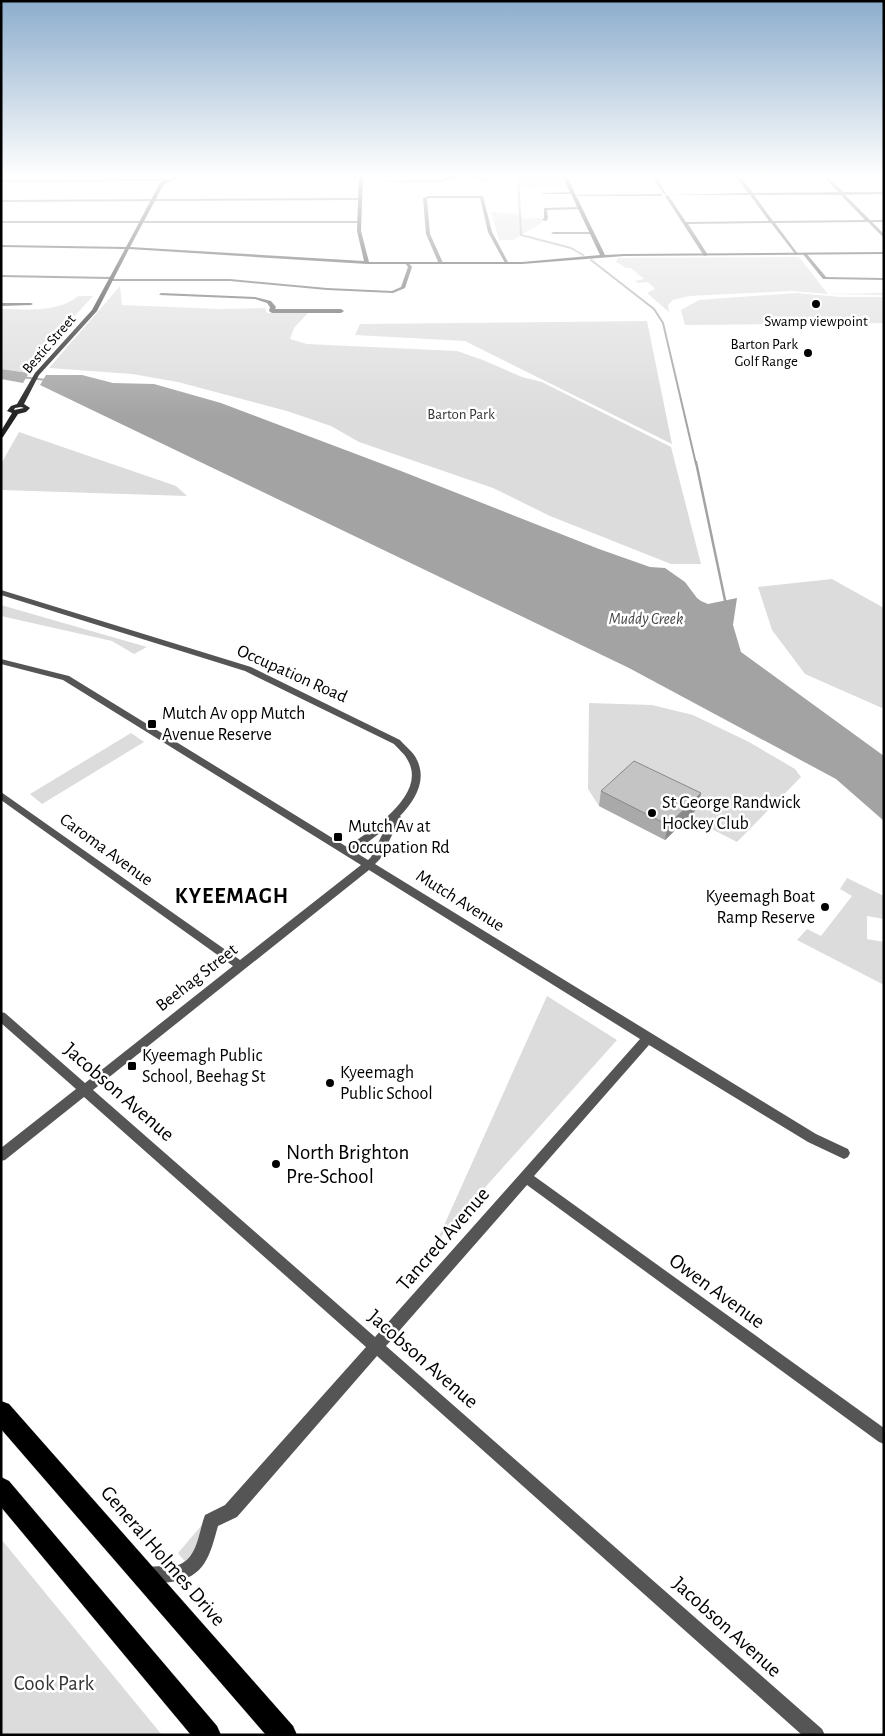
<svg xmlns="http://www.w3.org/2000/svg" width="885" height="1736" viewBox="0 0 885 1736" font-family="'Alegreya Sans',sans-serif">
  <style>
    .green { fill: #dcdcdc }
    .water { fill: #a3a3a3 }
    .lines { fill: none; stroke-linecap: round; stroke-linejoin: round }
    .stream-far1 { stroke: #a3a3a3; stroke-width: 2 }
    .stream { stroke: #a3a3a3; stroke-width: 2.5 }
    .highway-casing { stroke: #dbdbdb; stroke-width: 1 }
    .street { fill: #555; fill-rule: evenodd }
    .secondary { fill: #222; fill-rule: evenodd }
    .highway { fill: #000; fill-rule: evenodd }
    .wall { fill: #a9a9a9 }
    .shaded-wall { fill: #898989 }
    .building { fill: #c4c4c4; stroke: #898989 }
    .poi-dot { fill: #000; stroke: #fff; stroke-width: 2 }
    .labels { text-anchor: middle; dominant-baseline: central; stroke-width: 5; stroke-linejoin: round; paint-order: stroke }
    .far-poi-label { font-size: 15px; fill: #000; stroke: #fff }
    .far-street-label { font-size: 15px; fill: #000; stroke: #fff }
    .far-park-label { font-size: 15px; fill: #333; stroke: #fff }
    .far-water-label { font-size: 16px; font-style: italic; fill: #444; stroke: #fff }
    .street-label { font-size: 18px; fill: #000; stroke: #fff }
    .poi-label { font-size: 18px; fill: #000; stroke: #fff; text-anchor: start }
    .near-street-label { font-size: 21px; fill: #000; stroke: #fff }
    .near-poi-label { font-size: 21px; fill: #000; stroke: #fff; text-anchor: start }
    .near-park-label { font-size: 21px; fill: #333; stroke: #fff }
    .district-label { font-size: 22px; font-weight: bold; letter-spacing: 1px; fill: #000; stroke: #fff }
  </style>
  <rect width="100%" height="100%" fill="#fff"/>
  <!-- green -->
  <g class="green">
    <path d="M521 175H559L564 186 523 187Z"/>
    <path d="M491 212 521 214 523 219 540 218 543 222 513 240H499Z"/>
    <path d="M797 257 800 258 828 294 884 293V295L828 294 791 291 689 296 673 300 668 305 669 312 647 293 655 289 648 282 638 283 635 281 644 279 631 268H626L616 262 618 258Z"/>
    <path d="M120 286 122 305 219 309 265 308 267 313H308L294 328 290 339 307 344 457 351 483 360 522 377 542 382 671 447 701 564H671L550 516 493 488 359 442 331 426 287 411 178 382 132 374 49 368Z"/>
    <path d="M796 293 841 297H884V323L685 325 681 310 699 300Z"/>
    <path d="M78 296H93L23 372 1 369V309C25 309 59 313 78 296Z"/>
    <path d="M647 321 672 444 465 341 355 335 360 324Z"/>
    <path d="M19 432 176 486 187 496 1 490V464Z"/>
    <path d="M832 579 884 608V707L882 708 805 674 772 630 758 587Z"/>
    <path d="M1 605 147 647 134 654 112 641 1 616Z"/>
    <path d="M589 703 652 705 693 715 749 742 795 769 801 777 737 842 688 817 665 840 599 806 588 789Z"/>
    <path d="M131 733 144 742 42 804 30 794Z"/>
    <path d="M847 878 884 896V919L867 916V939L884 942V985L797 940 807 929 821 936 852 896 840 889Z"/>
    <path d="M547 996 617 1040 437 1241Z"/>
    <path d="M207 1519 201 1545 186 1563 178 1553Z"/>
    <path d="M1 1539 162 1735H1Z"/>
  </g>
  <!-- water -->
  <g class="water">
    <path d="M1 369 29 373 23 383 1 379Z"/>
    <path d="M46 375H82L113 383 154 384 221 403 401 471 599 549 650 567 665 568 685 582 697 598 701 601 708 604 737 598 733 625 741 652 884 756V821L836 779 629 668 40 385Z"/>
  </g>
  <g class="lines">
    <!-- stream-far1 -->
    <g class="stream-far1">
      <path d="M518 175 521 235 571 248 583 255"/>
      <path d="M591 260 654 309 663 323 696 464"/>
      <path d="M21 377 46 380"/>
    </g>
    <!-- stream -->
    <path class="stream" d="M696 462 726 605"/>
    <!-- highway casing -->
    <g class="highway-casing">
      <g id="highway">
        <path d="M1 1401 9 1404 293 1726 297 1735H266L1 1429Z"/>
        <path d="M1 1477 9 1481 217 1726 221 1735H191L1 1507Z"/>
      </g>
    </g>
    <!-- street -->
    <g class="street">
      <path d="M459 175H474L490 180 488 181 466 176 440 182H359L440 180Z"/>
      <path d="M651 175H655L666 194H664Z"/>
      <path d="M735 175H739L753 193 838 192 822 175H826L843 192H884V194L845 195 870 220H884V222H872L884 234V238L868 222 775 223 798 254 796 255 771 223 688 224 708 255 704 256 665 196 668 195 686 222 769 221 750 195H669L748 193ZM754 195H841L865 220 773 221Z"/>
      <path d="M361 177 362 179H171L173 178Z"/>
      <path d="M168 179 167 181 1 182V180Z"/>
      <path d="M574 192 573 194H541L543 193Z"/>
      <path d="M662 194 661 196H576L578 195Z"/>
      <path d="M429 196H483L492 232 509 264 505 263 488 232 480 198H429L427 199 430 234 443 263 439 264 426 234 423 198Z"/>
      <path d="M362 198 361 200 1 202V200Z"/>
      <path d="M580 207 581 209 547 210 548 218 546 221 542 220 544 218V208Z"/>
      <path d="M1 221H359L361 222 359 223H1Z"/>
      <path d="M553 232H591L593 233 591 234H551Z"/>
      <path d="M802 253H806L826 277 884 278V280L823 279Z"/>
      <path d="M404 262H408L412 267 405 288 393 293 327 290 230 281H111L109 279 1 277V275L112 277 114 279H230L327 288 392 291 401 287 408 267Z"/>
      <path d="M161 293 255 297 271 301 276 307 275 309H341L344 311 341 313H272L269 311 270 307 267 303 255 299 159 295Z"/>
      <path d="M1 303H31L33 304 31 305 1 306Z"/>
      <path d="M1 590 251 667 400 740C405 746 413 752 416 758 428 780 415 800 400 816L401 817 380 859 375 864 816 1134 848 1149 850 1153 848 1157 844 1159 808 1142 649 1045 534 1176 884 1428V1444L879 1442 527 1185 386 1346 822 1729 825 1735H802L377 1356 237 1517 218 1526C210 1555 205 1578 171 1582 162 1583 152 1584 143 1581L141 1575 143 1569C153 1565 164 1567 174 1566 198 1562 198 1533 205 1515L225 1505 366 1347 84 1097 5 1160 1 1161V1148L76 1089 1 1023V1012L5 1013 85 1083 233 966 1 800V792L240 960 361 865 63 680 1 664V659L69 676 347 847C371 830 429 794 407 759 404 753 398 749 394 744L245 671 1 595ZM385 829 371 857 368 860 355 852ZM369 870 640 1039 375 1337 93 1090Z"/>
    </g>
    <!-- secondary -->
    <path class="secondary" d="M175 175H179L177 179 164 184 130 247 364 261 357 231 359 175H363L361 231 369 262H522L600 255 562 175H566L605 255 624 254 884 252V254L624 256 522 264H367L129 249 97 311 39 375 24 404 30 408 26 412 18 414 3 437 1 438V431L12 413 7 411 11 406 17 404 35 373 92 310 125 249 1 247V245L126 247 160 183 174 177ZM21 407 24 408 14 410 15 408Z"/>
    <!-- highway -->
    <use href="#highway" class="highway"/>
  </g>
  <!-- wall -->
  <path class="wall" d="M601 791 698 808 665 840 599 806Z"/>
  <!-- shaded-wall -->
  <path class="shaded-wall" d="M701 793 698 808 665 840 668 825Z"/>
  <!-- building -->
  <path class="building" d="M634 761 701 793 668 825 601 791Z"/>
  <!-- sky -->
  <linearGradient id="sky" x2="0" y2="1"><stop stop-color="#8cadcc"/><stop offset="0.42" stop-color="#fff"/><stop offset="1" stop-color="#fff" stop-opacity="0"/></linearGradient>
  <rect width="885" height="418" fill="url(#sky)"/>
  <!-- markers -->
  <g class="poi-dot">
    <circle cx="816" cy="304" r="5"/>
    <circle cx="808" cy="353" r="5"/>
    <rect x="147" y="719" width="10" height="10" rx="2.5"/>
    <circle cx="652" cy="813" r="5"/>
    <rect x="333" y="832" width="10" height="10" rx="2.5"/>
    <circle cx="825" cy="907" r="5"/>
    <rect x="127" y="1061" width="10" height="10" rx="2.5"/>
    <circle cx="330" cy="1083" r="5"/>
    <circle cx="276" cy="1164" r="5"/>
  </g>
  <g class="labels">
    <!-- far-poi labels -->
    <g class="far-poi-label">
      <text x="816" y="321">Swamp viewpoint</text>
      <text x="798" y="344" text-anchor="end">Barton Park<tspan x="798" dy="17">Golf Range</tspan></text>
    </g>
    <!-- far-street labels -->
    <g class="far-street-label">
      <text transform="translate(49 344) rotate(-49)">Bestic Street</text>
    </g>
    <!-- far-park labels -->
    <g class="far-park-label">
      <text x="461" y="414">Barton Park</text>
    </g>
    <!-- far-water labels -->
    <g class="far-water-label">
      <text x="646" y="619">Muddy Creek</text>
    </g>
    <!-- street labels -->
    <g class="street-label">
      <text transform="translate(292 674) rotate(24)">Occupation Road</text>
      <text transform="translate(106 850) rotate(36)">Caroma Avenue</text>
      <text transform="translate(460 901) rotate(32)">Mutch Avenue</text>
      <text transform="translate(197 978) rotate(-38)">Beehag Street</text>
    </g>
    <!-- poi labels -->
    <g class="poi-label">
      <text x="162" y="714">Mutch Av opp Mutch<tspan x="162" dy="21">Avenue Reserve</tspan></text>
      <text x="662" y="803">St George Randwick<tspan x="662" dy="21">Hockey Club</tspan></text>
      <text x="348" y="827">Mutch Av at<tspan x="348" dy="21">Occupation Rd</tspan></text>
      <text x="815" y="897" text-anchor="end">Kyeemagh Boat<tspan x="815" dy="21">Ramp Reserve</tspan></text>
      <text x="142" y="1056">Kyeemagh Public<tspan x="142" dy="21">School, Beehag St</tspan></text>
      <text x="340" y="1073">Kyeemagh<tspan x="340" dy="21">Public School</tspan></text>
    </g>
    <!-- near-street labels -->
    <g class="near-street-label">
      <text transform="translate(119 1092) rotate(41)">Jacobson Avenue</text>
      <text transform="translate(443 1239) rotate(-49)">Tancred Avenue</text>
      <text transform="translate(717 1291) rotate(36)">Owen Avenue</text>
      <text transform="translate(423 1359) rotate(41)">Jacobson Avenue</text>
      <text transform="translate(163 1556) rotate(49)">General Holmes Drive</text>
      <text transform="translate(727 1627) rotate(42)">Jacobson Avenue</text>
    </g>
    <!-- near-poi labels -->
    <g class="near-poi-label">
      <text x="286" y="1152">North Brighton<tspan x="286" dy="24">Pre-School</tspan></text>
    </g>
    <!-- near-park labels -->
    <g class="near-park-label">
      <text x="54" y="1683">Cook Park</text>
    </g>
    <!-- district labels -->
    <g class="district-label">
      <text x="232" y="896">KYEEMAGH</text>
    </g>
  </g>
  <!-- border -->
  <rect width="885" height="1736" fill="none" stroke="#000000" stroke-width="5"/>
</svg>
